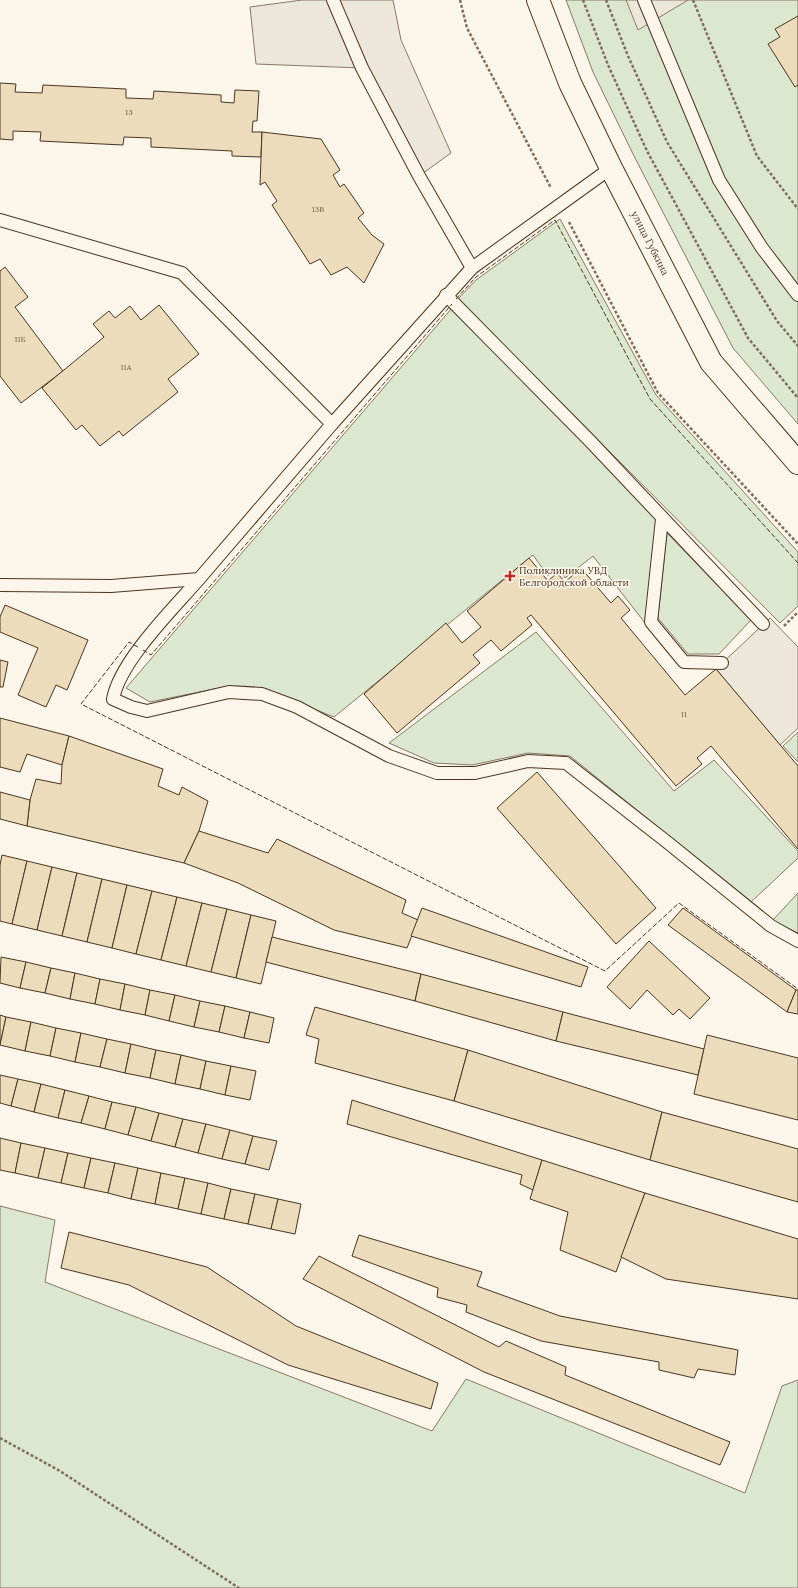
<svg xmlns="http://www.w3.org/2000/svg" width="798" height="1588" viewBox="0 0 798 1588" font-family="Lora,serif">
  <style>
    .green { fill: #dce7d0; stroke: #887966 }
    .parking { fill: #ede7d9; stroke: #887966 }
    .building { fill: #ecdcbc; stroke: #4a3520 }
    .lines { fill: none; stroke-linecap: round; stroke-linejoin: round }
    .service-casing { stroke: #4a3520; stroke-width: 14 }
    .secondary-casing { stroke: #4a3520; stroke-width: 24 }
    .path { stroke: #7f6f5c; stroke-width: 2.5; stroke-dasharray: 3 2; stroke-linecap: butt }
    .service { stroke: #fbf6e9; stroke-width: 12 }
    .secondary { stroke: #fbf6e9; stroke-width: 22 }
    .fence { stroke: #4a3520; stroke-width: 1; stroke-dasharray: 5 2; stroke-linecap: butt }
    .poi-dot { fill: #c62828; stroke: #fbf6e9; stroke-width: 1.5 }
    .labels { text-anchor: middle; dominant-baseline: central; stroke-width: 3; stroke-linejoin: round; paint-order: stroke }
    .number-label { font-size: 8px; fill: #725f47 }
    .street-label { font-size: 10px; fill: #4a3520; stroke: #fbf6e9 }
    .poi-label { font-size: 10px; fill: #4a3520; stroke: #fbf6e9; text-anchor: start }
  </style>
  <rect width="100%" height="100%" fill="#fbf6e9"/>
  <!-- green -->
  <g class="green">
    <path d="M566 0H798V424L733 348 634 156 593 72Z"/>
    <path d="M560 219 656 395 798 552V606L780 623 458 299 476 280Z"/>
    <path d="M452 308 590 448 657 520 645 623 593 556 565 578 559 568 548 576 533 555 334 717 271 692 229 686 150 702 126 688Z"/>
    <path d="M667 533 751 620 719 654H688L658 618Z"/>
    <path d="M536 632 674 791 714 760 798 851V858L751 902 570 756 528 753 472 765 434 763 389 743Z"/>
    <path d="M798 732V762L783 746Z"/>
    <path d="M798 893V933L772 921Z"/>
    <path d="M0 1206 55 1220 45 1282 432 1431 466 1379 745 1493 782 1386 798 1380V1588H0Z"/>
  </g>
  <!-- parking -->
  <g class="parking">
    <path d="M302 0H393L401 40 451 153 419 176 362 68 256 64 250 7Z"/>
    <path d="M626 0H688L638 30Z"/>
    <path d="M770 618 798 647V728L780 745 716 669Z"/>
  </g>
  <!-- building -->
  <g class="building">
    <path d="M798 16V85L795 87 768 44 780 37 775 29Z"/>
    <path d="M0 83 16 84 15 92 42 93 43 85 126 89V98L153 99 154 91 221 95V102L234 103 235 90 259 91 257 121H253L252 132H262L261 157 232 156V151L151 147V138L124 137 123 145 40 141 41 132 13 131V140L0 139Z"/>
    <path d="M262 132 321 139 340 170 333 175 340 187 344 184 364 213 358 218 372 235 384 244 364 283 347 267 331 275 320 259 310 264 272 205 277 201 265 182 260 185Z"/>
    <path d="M5 267 28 297 15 307 63 371 21 403 0 376V271Z"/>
    <path d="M159 305 199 354 168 379 178 392 123 436 119 431 100 446 82 425 76 430 42 388 104 337 93 324 109 311 115 318 130 306 141 320Z"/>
    <path d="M529 558 548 581 557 573 565 582 581 568 611 603 618 596 630 610 621 618 685 695 716 669 798 766V849L711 746 697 758 702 764 676 786 531 615 527 618 532 625 501 651 491 640 473 655 480 663 397 733 364 694 446 623 462 643 481 627 467 611Z"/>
    <path d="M5 605 88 640 67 690 56 685 46 707 18 695 38 648 0 632V617Z"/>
    <path d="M0 660 8 662 3 687H0Z"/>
    <path d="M0 718 69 736 62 765 27 754 20 772 0 767Z"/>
    <path d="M69 736 163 769 158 786 179 795 182 787 208 801 199 831 184 863 27 826 30 800 36 779 61 784 62 765Z"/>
    <path d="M537 772 656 908 616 944 497 808Z"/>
    <path d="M0 792 30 800 27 826 0 819Z"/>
    <path d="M199 831 268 853 277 839 406 900 402 913 418 920 407 948 334 930 238 883 184 863Z"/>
    <path d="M2 855 27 861 12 924 0 921V865Z"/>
    <path d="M27 861 52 867 37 930 12 924Z"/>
    <path d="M52 867 77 873 62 936 37 930Z"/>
    <path d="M77 873 102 879 87 942 62 936Z"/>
    <path d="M102 879 127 885 112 948 87 942Z"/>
    <path d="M127 885 152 891 136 954 112 948Z"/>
    <path d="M152 891 177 897 161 960 136 954Z"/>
    <path d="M177 897 202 903 186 966 161 960Z"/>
    <path d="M202 903 227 909 211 972 186 966Z"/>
    <path d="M422 908 588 967 581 987 411 936Z"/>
    <path d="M683 908 796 990 787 1012 668 925Z"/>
    <path d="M227 909 251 915 236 978 211 972Z"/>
    <path d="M251 915 276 921 261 984 236 978Z"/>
    <path d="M272 937 421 974 415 1001 266 962Z"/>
    <path d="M649 941 710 998 690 1019 679 1009 673 1015 647 990 630 1009 607 987Z"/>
    <path d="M1 957 26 962 20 988 0 983Z"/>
    <path d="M26 962 51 968 45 993 20 988Z"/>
    <path d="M51 968 75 973 70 999 45 993Z"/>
    <path d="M75 973 100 979 95 1004 70 999Z"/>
    <path d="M421 974 563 1012 556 1041 415 1001Z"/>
    <path d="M100 979 125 984 120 1010 95 1004Z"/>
    <path d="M125 984 150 990 145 1015 120 1010Z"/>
    <path d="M150 990 175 995 169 1021 145 1015Z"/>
    <path d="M796 990H798V1014L787 1012Z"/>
    <path d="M175 995 200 1001 194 1027 169 1021Z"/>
    <path d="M200 1001 225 1006 219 1032 194 1027Z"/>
    <path d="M225 1006 250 1012 244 1038 219 1032Z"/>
    <path d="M315 1007 468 1050 454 1101 315 1063 319 1039 306 1035Z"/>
    <path d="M250 1012 274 1018 269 1043 244 1038Z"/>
    <path d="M563 1012 704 1049 698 1075 556 1041Z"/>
    <path d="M0 1015 6 1017 0 1045Z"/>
    <path d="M6 1017 31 1022 25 1051 0 1045Z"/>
    <path d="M31 1022 56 1028 50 1056 25 1051Z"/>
    <path d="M56 1028 81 1033 75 1062 50 1056Z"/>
    <path d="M81 1033 107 1039 100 1067 75 1062Z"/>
    <path d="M707 1035 798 1058V1120L694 1094Z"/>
    <path d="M107 1039 131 1044 125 1073 100 1067Z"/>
    <path d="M131 1044 156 1050 150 1078 125 1073Z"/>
    <path d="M156 1050 181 1055 175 1084 150 1078Z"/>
    <path d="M468 1050 662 1112 650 1160 454 1101Z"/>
    <path d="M181 1055 206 1061 200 1089 175 1084Z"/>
    <path d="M206 1061 231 1066 225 1095 200 1089Z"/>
    <path d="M231 1066 256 1071 250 1100 225 1095Z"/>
    <path d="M0 1075 18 1079 11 1106 0 1103Z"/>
    <path d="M18 1079 41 1084 34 1112 11 1106Z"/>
    <path d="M41 1084 65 1090 58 1118 34 1112Z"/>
    <path d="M65 1090 89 1096 81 1123 58 1118Z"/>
    <path d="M89 1096 112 1102 105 1129 81 1123Z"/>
    <path d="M352 1100 542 1160 533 1190 520 1184 522 1175 347 1124Z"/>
    <path d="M112 1102 136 1107 128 1135 105 1129Z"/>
    <path d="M136 1107 159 1113 151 1141 128 1135Z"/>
    <path d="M662 1112 798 1149V1202L650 1160Z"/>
    <path d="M159 1113 183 1119 175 1147 151 1141Z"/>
    <path d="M183 1119 206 1124 198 1153 175 1147Z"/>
    <path d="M206 1124 230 1130 222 1159 198 1153Z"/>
    <path d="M230 1130 253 1136 245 1164 222 1159Z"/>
    <path d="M253 1136 277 1141 269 1170 245 1164Z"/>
    <path d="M0 1138 21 1143 15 1173 0 1170Z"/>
    <path d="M21 1143 45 1148 38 1178 15 1173Z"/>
    <path d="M45 1148 68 1153 61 1183 38 1178Z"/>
    <path d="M68 1153 91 1158 84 1188 61 1183Z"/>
    <path d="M91 1158 115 1163 108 1193 84 1188Z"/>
    <path d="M542 1160 645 1193 616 1272 560 1250 568 1212 530 1199Z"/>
    <path d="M115 1163 138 1168 131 1199 108 1193Z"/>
    <path d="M138 1168 161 1173 155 1204 131 1199Z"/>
    <path d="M161 1173 185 1178 178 1209 155 1204Z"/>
    <path d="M185 1178 208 1183 201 1214 178 1209Z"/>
    <path d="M208 1183 231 1189 224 1219 201 1214Z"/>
    <path d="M231 1189 255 1194 248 1224 224 1219Z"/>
    <path d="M645 1193 798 1239V1299L666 1279 621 1257Z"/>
    <path d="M255 1194 278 1199 271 1229 248 1224Z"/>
    <path d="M278 1199 301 1204 295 1234 271 1229Z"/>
    <path d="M69 1232 207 1267 296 1326 438 1383 431 1409 288 1365 129 1285 61 1268Z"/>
    <path d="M359 1235 482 1272 477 1286 560 1316 738 1350 735 1375 698 1369 694 1378 659 1370V1362L541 1341 466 1312 467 1305 437 1297 438 1288 352 1256Z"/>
    <path d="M319 1256 499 1347 506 1341 566 1367 565 1375 730 1442 720 1465 484 1372 303 1279Z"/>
  </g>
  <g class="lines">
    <!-- service casing -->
    <g class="service-casing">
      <g id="service">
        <path d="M333 0 362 68 419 176 472 268"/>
        <path d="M644 0 719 180 762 248 798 295"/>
        <path d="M0 220 182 273 332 424"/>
        <path d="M446 295 591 442 763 624"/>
        <path d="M662 519 651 622 684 662 722 663"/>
        <path d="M199 579C173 609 120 661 113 699L131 707 147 711 229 692 262 694 297 707 389 756 437 773H475L528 761 566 763 667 842 771 926 798 941"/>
        <path d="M0 585 111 586 199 579 332 424 472 268 611 168"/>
      </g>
    </g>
    <!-- secondary casing -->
    <g class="secondary-casing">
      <path id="secondary" d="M538 0 570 83 611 168 711 362 798 463"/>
    </g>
    <!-- path -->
    <g class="path">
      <path d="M460 0 467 28 551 188"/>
      <path d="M583 0 608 65 647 151 748 338 798 398"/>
      <path d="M606 0 628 56 667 142 777 321 798 346"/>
      <path d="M693 0 757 156 798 209"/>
      <path d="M569 222 658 393 798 544"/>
      <path d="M784 626 798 612"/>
      <path d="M0 1438 60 1471 239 1588"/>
    </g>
    <!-- service -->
    <use href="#service" class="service"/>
    <!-- secondary -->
    <use href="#secondary" class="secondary"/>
    <!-- fence -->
    <g class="fence">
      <path d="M456 299 476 277 555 220 650 399 798 563"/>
      <path d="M138 647 129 642 81 704 605 971 679 903 798 989"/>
      <path d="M143 650 151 655 452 304"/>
    </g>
  </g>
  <!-- markers -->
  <path class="poi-dot" d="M508 570h4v4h4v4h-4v4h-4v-4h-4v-4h4z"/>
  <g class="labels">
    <!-- number labels -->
    <g class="number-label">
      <text x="129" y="112">13</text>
      <text x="318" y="209">13В</text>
      <text x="20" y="339">11Б</text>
      <text x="126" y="367">11А</text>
      <text x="684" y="714">11</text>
    </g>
    <!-- street labels -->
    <g class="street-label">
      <text transform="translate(650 243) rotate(63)">улица Губкина</text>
    </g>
    <!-- poi labels -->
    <g class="poi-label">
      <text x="519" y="570">Поликлиника УВД<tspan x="519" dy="12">Белгородской области</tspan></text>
    </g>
  </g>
</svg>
